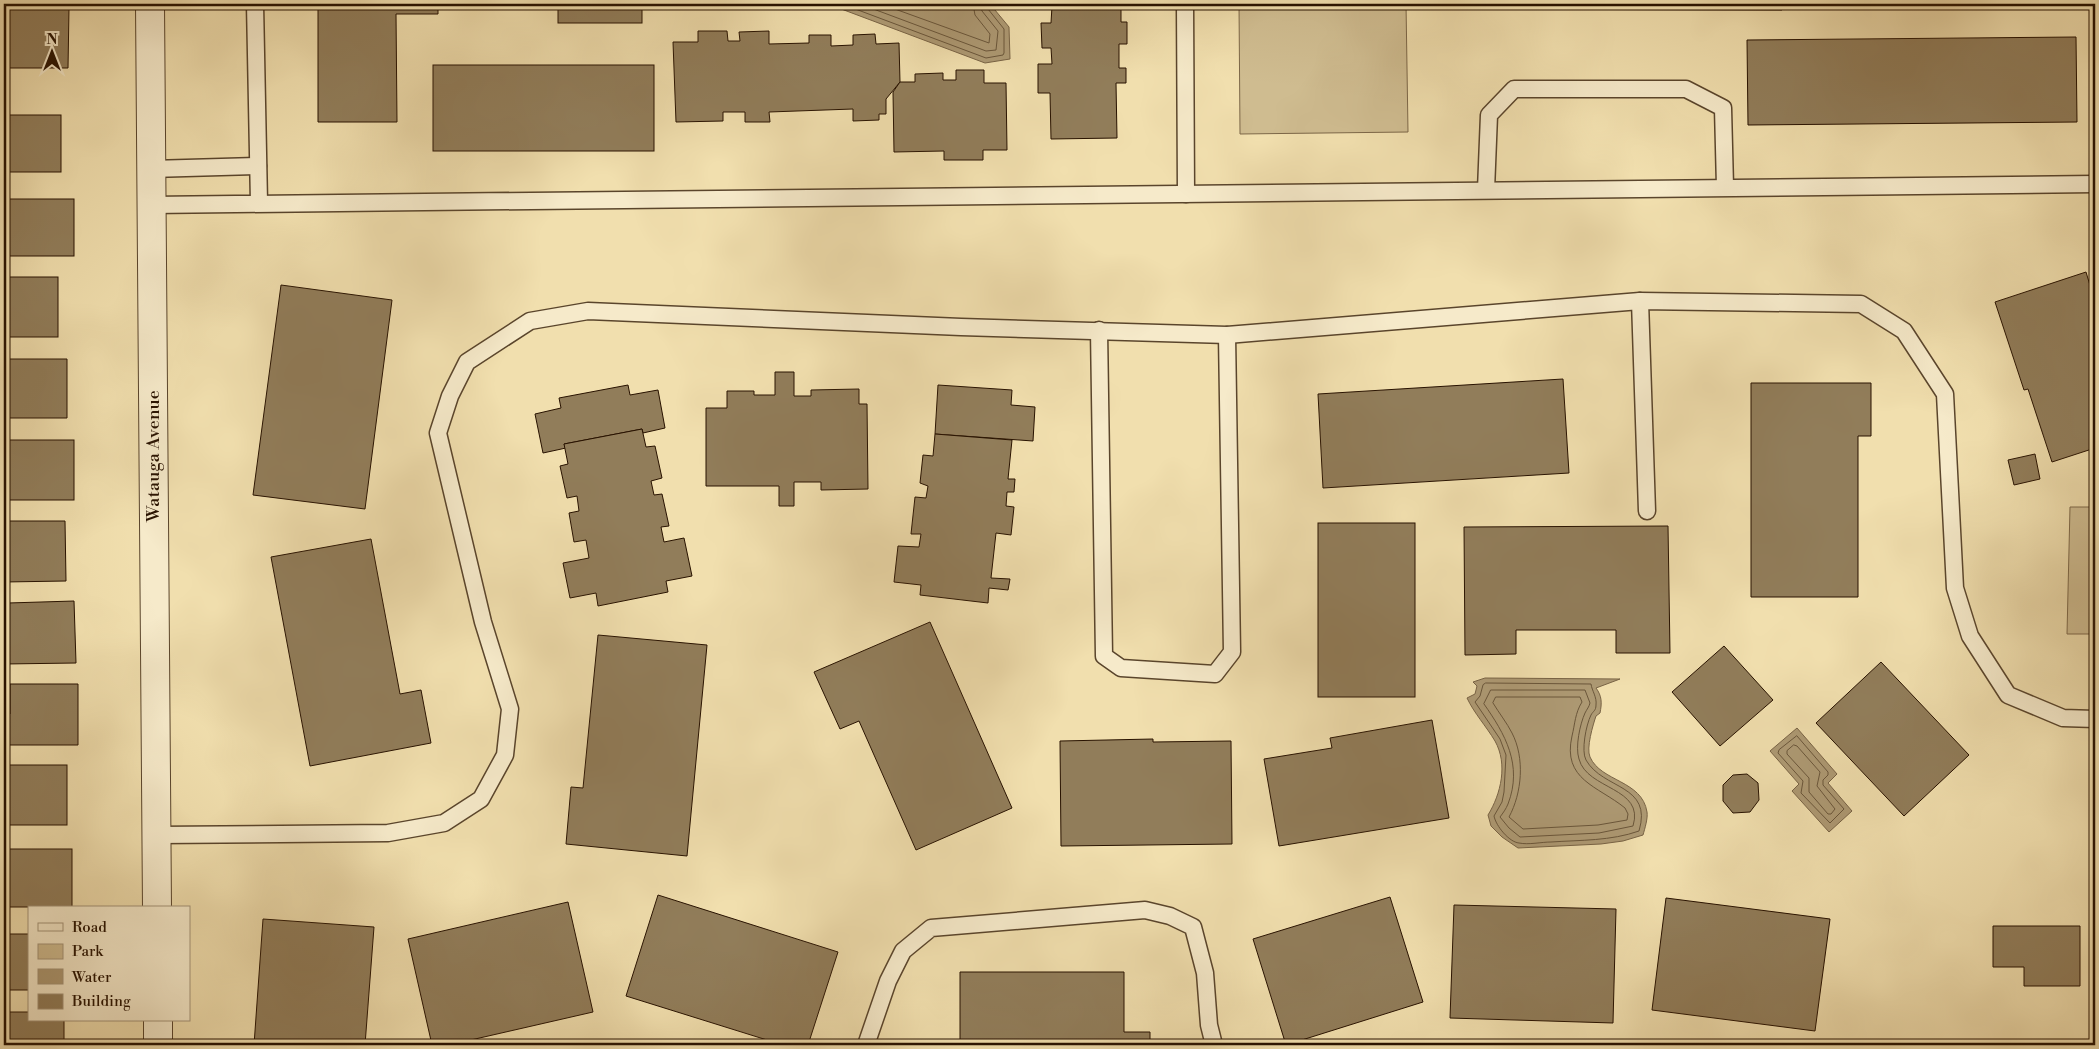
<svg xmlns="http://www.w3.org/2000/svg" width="2099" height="1049" viewBox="0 0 2099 1049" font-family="'Libre Bodoni',serif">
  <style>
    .green { fill: #cfbc90; stroke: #7c6748 }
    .water { fill: #ad9973; stroke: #786345 }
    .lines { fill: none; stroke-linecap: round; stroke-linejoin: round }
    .shore { stroke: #6a563a; stroke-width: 1 }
    .building { fill: #917d5a; stroke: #281200 }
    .lane-casing { stroke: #5a452c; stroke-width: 19 }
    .street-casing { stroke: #5a452c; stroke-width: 30 }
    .lane { stroke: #f6eaca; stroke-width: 16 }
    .street { stroke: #f6eaca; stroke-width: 28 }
    .labels { text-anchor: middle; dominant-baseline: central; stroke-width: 4; stroke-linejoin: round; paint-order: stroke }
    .street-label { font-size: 18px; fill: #281200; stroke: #f6eaca }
  </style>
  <rect width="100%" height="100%" fill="#f1dfae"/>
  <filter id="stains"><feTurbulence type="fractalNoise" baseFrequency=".004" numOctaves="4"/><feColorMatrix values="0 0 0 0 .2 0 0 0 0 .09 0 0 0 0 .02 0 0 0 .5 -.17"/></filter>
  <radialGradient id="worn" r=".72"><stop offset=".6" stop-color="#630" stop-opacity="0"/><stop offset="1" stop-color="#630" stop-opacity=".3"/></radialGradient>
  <!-- green -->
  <g class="green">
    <path d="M1239 4H1406L1408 132 1240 134Z"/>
    <path d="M2070 507H2095V634H2067Z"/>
  </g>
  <!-- water -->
  <g class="water">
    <path d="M828 4H990L1009 27 1010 59 985 63Z"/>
    <path d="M1485 678 1620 679 1596 688C1602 696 1602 703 1600 713L1596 716C1593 725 1586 748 1590 757 1601 782 1642 780 1647 812 1648 818 1645 828 1643 835L1623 841 1601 844 1518 848 1502 837 1491 826 1488 815C1501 794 1508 764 1495 741 1486 726 1474 713 1467 698L1475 694 1477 686 1473 682Z"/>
    <path d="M1797 728 1837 774 1828 783 1852 811 1829 832 1792 791 1799 784 1770 751Z"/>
  </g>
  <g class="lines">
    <!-- shore -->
    <g class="shore">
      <path d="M842 4 986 58 1003 55 1004 53V29L988 9 987 4"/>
      <path d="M860 4 986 51 996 50 998 31 982 11 980 4"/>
      <path d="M881 4 989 43 990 34 975 15 973 4"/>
      <path d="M1486 683 1591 684C1592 691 1597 697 1596 705 1596 711 1593 711 1591 715 1586 725 1581 751 1586 760 1603 790 1653 784 1639 831 1611 841 1580 840 1551 842 1541 842 1529 845 1519 843 1509 842 1496 826 1494 816L1502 802 1504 792 1506 755 1500 739 1475 702 1480 696 1483 685Z"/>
      <path d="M1491 690H1585L1590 703C1589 707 1587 709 1585 713 1580 724 1575 747 1579 759 1587 790 1645 787 1633 826L1599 833 1520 837 1509 828 1500 817C1503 813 1506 809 1508 804 1523 765 1505 734 1484 704Z"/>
      <path d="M1496 697H1580L1582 702C1575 713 1575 724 1572 736 1562 780 1598 786 1625 808L1628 814 1627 820 1598 825 1523 829 1509 817C1522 793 1525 758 1512 733 1507 723 1499 713 1493 703Z"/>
      <path d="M1797 736 1828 772V775L1823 780V785L1844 809 1830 823 1801 793 1803 781 1778 753 1779 750Z"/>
      <path d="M1794 745 1797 746 1820 772 1817 786 1835 809 1831 814H1828L1809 792V778L1787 754V751Z"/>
    </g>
  </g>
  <!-- building -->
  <g class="building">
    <path d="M361 4H438V14H396L397 122H318V8H361Z"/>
    <rect x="558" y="4" width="84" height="19"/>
    <path d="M1012 4H1062L1063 6H1012Z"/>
    <path d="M1062 4H1121V22H1127V44H1119V68H1126V83H1116L1117 138 1051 139 1050 93H1038V64H1052L1051 48H1042L1041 23H1051L1052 6H1063Z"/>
    <path d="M1427 4H1782V10L1427 9Z"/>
    <path d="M4 8H69L68 68H4Z"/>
    <path d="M698 31H727L728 41H740L739 32 769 31V44L809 43V35H831V46L853 45V35L875 34 876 44 899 43 900 82 886 99V114H879V120L853 121V109L769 112 770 122H745V112H723V121L676 122 673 42H698Z"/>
    <path d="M2076 37 2077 122 1748 125 1747 40Z"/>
    <rect x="433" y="65" width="221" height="86"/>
    <path d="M956 70H984V83H1006L1007 150H983V160H944V151L894 152 893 92 900 82H915V74L943 73V80H956Z"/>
    <rect x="4" y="115" width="57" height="57"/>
    <rect x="4" y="199" width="70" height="57"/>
    <path d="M2086 272 2095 302V448L2052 462 2028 389 2024 390 1995 302Z"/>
    <rect x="4" y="277" width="54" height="60"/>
    <path d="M281 285 392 300 365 509 253 495Z"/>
    <path d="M9 359H67V418H4V389H9Z"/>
    <path d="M775 372H794V396H811V390L859 389V404H867L868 489 821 490V482H794V506H779V486H706V408H727V391H754V395H775Z"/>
    <path d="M1563 379 1569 473 1323 488 1318 394Z"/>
    <path d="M1751 383H1871V436H1858V597H1751Z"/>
    <path d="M628 385 630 395 658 390 665 428 643 433 642 429 564 444 566 448 543 453 535 414 561 408 559 398Z"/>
    <path d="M938 385 1012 390 1011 405 1035 407 1033 441 935 434Z"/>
    <path d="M642 429 646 447 655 446 662 478 651 481 654 495 662 494 669 526 661 527 664 542 684 538 692 576 666 581 668 592 598 606 596 593 570 598 563 563 589 558 586 540 574 542 569 513 579 511 577 496 567 498 560 466 568 464 564 444Z"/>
    <path d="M935 434 1012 440 1008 479H1015L1014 492H1007L1006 506 1014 507 1011 535 996 533 991 578 1010 579 1008 590 989 588 988 603 920 595 921 585 894 582 898 546 919 547 921 534H911L915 497 926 498 928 486 920 483 923 455 933 456Z"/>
    <rect x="4" y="440" width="70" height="60"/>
    <path d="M2035 454 2040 479 2014 485 2008 460Z"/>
    <path d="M4 521H65L66 581 4 582Z"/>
    <rect x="1318" y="523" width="97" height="174"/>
    <path d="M1668 526 1670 653H1616V630H1516V654L1465 655 1464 527Z"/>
    <path d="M371 539 400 694 421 690 431 743 310 766 271 557Z"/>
    <path d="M74 601 76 663 4 664V632H9L8 603Z"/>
    <path d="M930 622 1012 808 916 850 859 721 840 729 814 672Z"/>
    <path d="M598 635 707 645 687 856 566 844 571 787 583 788Z"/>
    <path d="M1724 646 1773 700 1720 746 1672 692Z"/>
    <path d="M1881 662 1969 755 1904 816 1816 723Z"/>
    <path d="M10 684H78V745H4V714H10Z"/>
    <path d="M1432 720 1449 818 1279 846 1264 759 1332 748 1330 738Z"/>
    <path d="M1153 739V742L1231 741 1232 844 1061 846 1060 741Z"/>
    <rect x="4" y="765" width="63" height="60"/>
    <path d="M1747 774 1758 783 1759 800 1750 812 1733 813 1723 801V785L1733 775Z"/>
    <rect x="4" y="849" width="68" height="58"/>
    <path d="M658 895 838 952 808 1045H783L626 996Z"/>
    <path d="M1390 897 1423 1002 1286 1045 1253 939Z"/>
    <path d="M1666 898 1830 919 1815 1031 1652 1010Z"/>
    <path d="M568 902 593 1012 449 1045H432L408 939Z"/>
    <path d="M1454 905 1616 909 1613 1023 1450 1018Z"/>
    <path d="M263 919 374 927 365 1045H254Z"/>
    <path d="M1993 926H2080V986H2024V967H1993Z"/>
    <rect x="4" y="934" width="25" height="56"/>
    <path d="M960 972H1124V1032H1150V1045H960Z"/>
    <path d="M5 1012H29V1020H64V1045H4Z"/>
  </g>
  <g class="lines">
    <!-- lane casing -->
    <g class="lane-casing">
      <g id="lane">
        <path d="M255 4 259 203"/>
        <path d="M1185 4 1186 194"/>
        <path d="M151 169 258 166"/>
        <path d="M1486 190 1489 115 1514 89H1686L1723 108 1725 187"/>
        <path d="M151 205 2095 184"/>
        <path d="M1640 301 1647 511"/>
        <path d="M1099 330 1104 656 1121 668 1215 674 1232 652 1227 335"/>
        <path d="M157 835 388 833 444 823 481 799 505 755 510 709 483 622 438 433 450 396 467 362 530 321 588 311 961 327 1227 335 1640 301 1861 304 1904 331 1945 394 1955 588 1970 636 2008 695 2063 718 2095 719"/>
        <path d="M866 1045 888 981 903 951 931 928 1145 910 1170 916 1193 927 1205 973 1209 1025 1214 1045"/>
      </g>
    </g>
    <!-- street casing -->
    <g class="street-casing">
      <g id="street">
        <path d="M150 4 157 908"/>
        <path d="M158 1020V1045"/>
      </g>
    </g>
    <!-- lane -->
    <use href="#lane" class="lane"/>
    <!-- street -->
    <use href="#street" class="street"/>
  </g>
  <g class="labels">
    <!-- street labels -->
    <g class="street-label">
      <text transform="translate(153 456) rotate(-90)">Watauga Avenue</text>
    </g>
  </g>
  <!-- margin -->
  <rect width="2099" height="1049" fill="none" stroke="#f1dfae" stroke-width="20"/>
  <rect x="5" y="5" width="2089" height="1039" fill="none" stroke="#281200" stroke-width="2.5"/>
  <rect x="10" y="10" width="2079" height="1029" fill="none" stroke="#281200"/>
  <!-- legend -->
  <rect x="28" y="906" width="162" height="115" fill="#f6eaca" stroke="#a49479"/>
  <rect x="38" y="923" width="25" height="8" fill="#f6eaca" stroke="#a49479"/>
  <text x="72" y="932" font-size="15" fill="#281200">Road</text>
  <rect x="38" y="944" width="25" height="15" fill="#cfbc90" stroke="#a49479"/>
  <text x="72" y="956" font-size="15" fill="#281200">Park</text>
  <rect x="38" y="969" width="25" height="15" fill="#ad9973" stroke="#a49479"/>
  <text x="72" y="982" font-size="15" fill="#281200">Water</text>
  <rect x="38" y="994" width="25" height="15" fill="#917d5a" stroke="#a49479"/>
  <text x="72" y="1006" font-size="15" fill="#281200">Building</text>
  <!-- north arrow -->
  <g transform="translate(52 52)" stroke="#f6eaca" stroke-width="4" paint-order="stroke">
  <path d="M0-4L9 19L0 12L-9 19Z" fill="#281200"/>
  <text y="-8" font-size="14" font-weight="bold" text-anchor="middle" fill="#281200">N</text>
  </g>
  <rect width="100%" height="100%" filter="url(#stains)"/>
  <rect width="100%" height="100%" fill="url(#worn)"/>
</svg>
